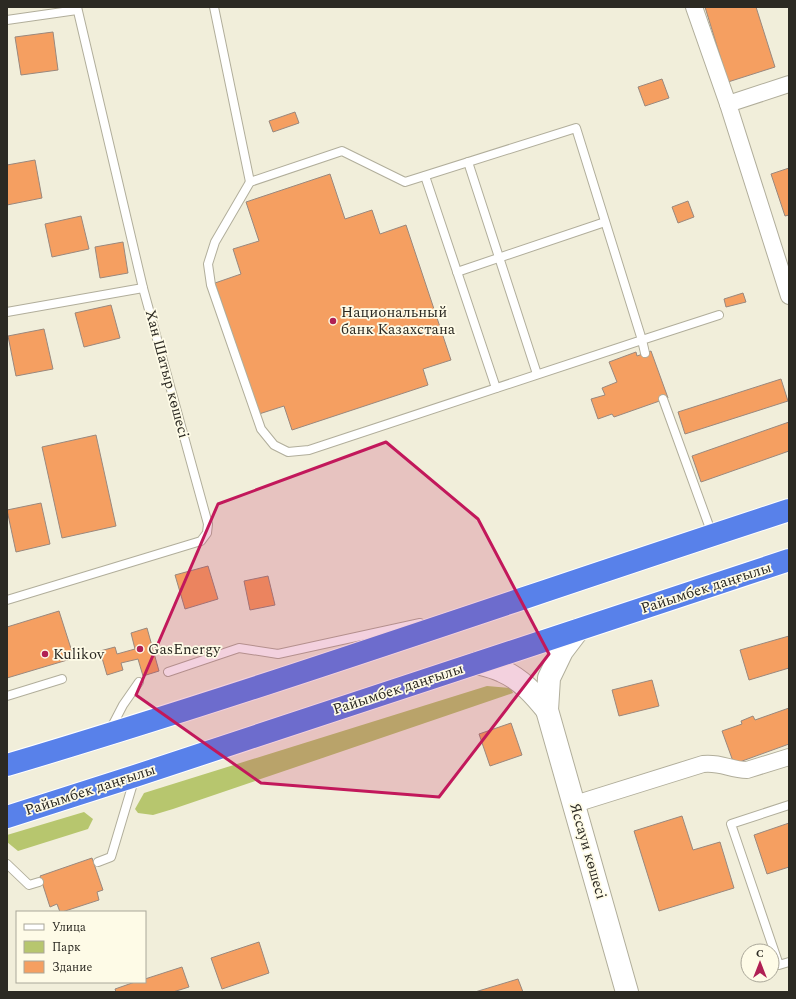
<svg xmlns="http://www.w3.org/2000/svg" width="796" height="999" viewBox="0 0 796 999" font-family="Spectral,serif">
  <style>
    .green { fill: #b7c66e }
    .building { fill: #f59f61; stroke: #9a887d }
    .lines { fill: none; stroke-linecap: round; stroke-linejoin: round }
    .lane-casing { stroke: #b1ae9b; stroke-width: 10 }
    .street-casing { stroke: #b1ae9b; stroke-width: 18 }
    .secondary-casing { stroke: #b1ae9b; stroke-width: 24 }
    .highway-casing { stroke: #fff; stroke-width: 24 }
    .lane { stroke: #fff; stroke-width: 8 }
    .street { stroke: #fff; stroke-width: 16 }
    .secondary { stroke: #fff; stroke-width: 22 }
    .highway { stroke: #5881ea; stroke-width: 22 }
    .marked { fill: #c2185b; fill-opacity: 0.2; stroke: #c2185b; stroke-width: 3; stroke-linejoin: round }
    .poi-dot { fill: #b02054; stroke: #fefbe7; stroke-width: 1.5 }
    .labels { text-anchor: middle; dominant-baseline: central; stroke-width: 3.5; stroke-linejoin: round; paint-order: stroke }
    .poi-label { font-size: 15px; fill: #2c2a23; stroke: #fefbe7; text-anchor: start }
    .street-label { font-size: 15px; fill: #2c2a23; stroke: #fefbe7 }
  </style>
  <rect width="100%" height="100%" fill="#f1eeda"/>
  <!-- green -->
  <g class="green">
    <path d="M487 686 511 688 513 693 173 809 153 815 138 813 135 809 144 793Z"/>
    <path d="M84 812 93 819 88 829 18 851 7 842V835Z"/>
  </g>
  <!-- building -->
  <g class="building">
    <path d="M705 7H756L775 67 728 82Z"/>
    <path d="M53 32 58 70 21 75 15 37Z"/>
    <path d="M662 79 669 98 645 106 638 87Z"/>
    <path d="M295 112 299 123 273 132 269 121Z"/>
    <path d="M35 160 42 198 7 205V165Z"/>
    <path d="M789 168V215L785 216 771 174Z"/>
    <path d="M330 174 345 219 372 210 380 234 406 225 451 360 423 369 428 385 292 430 284 406 259 414 215 283 241 274 233 249 259 241 246 202Z"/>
    <path d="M688 201 694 217 678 223 672 207Z"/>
    <path d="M81 216 89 249 52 257 45 224Z"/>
    <path d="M123 242 128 273 100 278 95 247Z"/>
    <path d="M743 293 746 302 726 307 724 299Z"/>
    <path d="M111 305 120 338 84 347 75 313Z"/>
    <path d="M44 329 53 369 16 376 8 336Z"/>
    <path d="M651 351 668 398 614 417 612 414 598 419 591 399 605 395 602 388 617 382 609 362 636 352 637 356Z"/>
    <path d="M781 379 788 401 685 434 678 412Z"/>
    <path d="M789 422V451L701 482 692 456Z"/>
    <path d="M96 435 116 526 62 538 42 447Z"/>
    <path d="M41 503 50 544 16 552 7 510Z"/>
    <path d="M208 566 218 599 185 609 175 575Z"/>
    <path d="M268 576 275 605 250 610 244 581Z"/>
    <path d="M59 611 74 658 7 678V627Z"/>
    <path d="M147 628 159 671 143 676 138 659 121 663 123 670 107 675 100 651 115 647 117 654 135 649 131 633Z"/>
    <path d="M789 636V668L749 680 740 650Z"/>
    <path d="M652 680 659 706 619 716 612 690Z"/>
    <path d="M789 708V744L734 764 722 731 742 724 741 721 753 716 755 720Z"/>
    <path d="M511 723 522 755 490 766 479 734Z"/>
    <path d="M682 816 693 850 720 842 734 888 659 911 634 831Z"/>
    <path d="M789 823V867L767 874 754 835Z"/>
    <path d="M92 858 103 890 97 892 99 900 62 912H60L57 904 50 907 40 876Z"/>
    <path d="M259 942 269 973 222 989 211 958Z"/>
    <path d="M182 967 189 987 173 992H116L115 989 135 982H145V979Z"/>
    <path d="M518 979 523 992H475Z"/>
  </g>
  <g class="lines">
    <!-- lane casing -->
    <g class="lane-casing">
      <g id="lane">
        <path d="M214 7 250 182"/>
        <path d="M7 20 77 10"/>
        <path d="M468 162 537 374"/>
        <path d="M425 176 496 388"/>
        <path d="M457 272 605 222"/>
        <path d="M7 312 143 288"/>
        <path d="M645 353 642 340 309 450 288 452 274 445 261 429 211 285 208 264 215 242 250 182 342 151 405 182 576 128 642 340 719 315"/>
        <path d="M663 399 712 534"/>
        <path d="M7 600 201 541 207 533 208 524 143 288 77 7"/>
        <path d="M168 672 239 648 278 654 420 623"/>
        <path d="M7 696 62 679"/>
        <path d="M110 730 123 705 139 682"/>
        <path d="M789 805 731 824 779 965 789 962"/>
        <path d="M98 862 111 857 134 780"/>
        <path d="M7 864 29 885 39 882"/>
      </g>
    </g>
    <!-- street casing -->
    <g class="street-casing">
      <g id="street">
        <path d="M694 7 728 104"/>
        <path d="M789 84 728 104 789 296"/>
        <path d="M575 804 703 764C722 762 730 770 747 770L789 757"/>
      </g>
    </g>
    <!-- secondary casing -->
    <g class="secondary-casing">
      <g id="secondary">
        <path d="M578 630 562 651 549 678 547 710 627 992"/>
        <path d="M477 663C485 665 494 667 502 671 521 679 535 695 547 710"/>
      </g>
    </g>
    <!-- highway casing -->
    <g class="highway-casing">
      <g id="highway">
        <path d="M7 765C270 687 528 595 789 510"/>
        <path d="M7 817 135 776 789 560"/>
      </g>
    </g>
    <!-- lane -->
    <use href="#lane" class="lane"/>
    <!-- street -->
    <use href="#street" class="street"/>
    <!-- secondary -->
    <use href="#secondary" class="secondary"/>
    <!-- highway -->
    <use href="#highway" class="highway"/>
  </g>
  <!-- marked area -->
  <path class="marked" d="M386 442 478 519 549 654 439 797 261 783 136 695 218 504Z"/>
  <!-- markers -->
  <g class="poi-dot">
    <circle cx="333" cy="321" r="4"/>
    <circle cx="140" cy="649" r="4"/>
    <circle cx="45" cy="654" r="4"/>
  </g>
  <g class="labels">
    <!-- poi labels -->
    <g class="poi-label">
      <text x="341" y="312">Национальный<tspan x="341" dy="17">банк Казахстана</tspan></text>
      <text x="148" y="649">GasEnergy</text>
      <text x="53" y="654">Kulikov</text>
    </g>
    <!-- street labels -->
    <g class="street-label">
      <text transform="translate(167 374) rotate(75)">Хан Шатыр көшесі</text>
      <text transform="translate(706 588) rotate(-18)">Райымбек даңғылы</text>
      <text transform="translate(398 689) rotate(-18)">Райымбек даңғылы</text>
      <text transform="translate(90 790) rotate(-18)">Райымбек даңғылы</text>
      <text transform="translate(588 851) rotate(74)">Яссауи көшесі</text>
    </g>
  </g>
  <!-- border -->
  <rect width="796" height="999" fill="none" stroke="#2c2a23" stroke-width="16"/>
  <!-- legend -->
  <rect x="16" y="911" width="130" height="72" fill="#fefbe7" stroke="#aaa799"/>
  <rect x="24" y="924" width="20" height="6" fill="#ffffff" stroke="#aaa799"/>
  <text x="52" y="931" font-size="12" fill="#2c2a23">Улица</text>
  <rect x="24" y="941" width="20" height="12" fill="#b7c66e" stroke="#aaa799"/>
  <text x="52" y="951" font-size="12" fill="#2c2a23">Парк</text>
  <rect x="24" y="961" width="20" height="12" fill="#f59f61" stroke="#aaa799"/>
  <text x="52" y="971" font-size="12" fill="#2c2a23">Здание</text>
  <!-- north arrow -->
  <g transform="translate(760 963)"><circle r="19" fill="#fefbe7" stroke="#aaa799"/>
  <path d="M0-3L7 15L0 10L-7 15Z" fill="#b02054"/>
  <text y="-6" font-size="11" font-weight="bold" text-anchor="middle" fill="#2c2a23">С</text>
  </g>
</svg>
